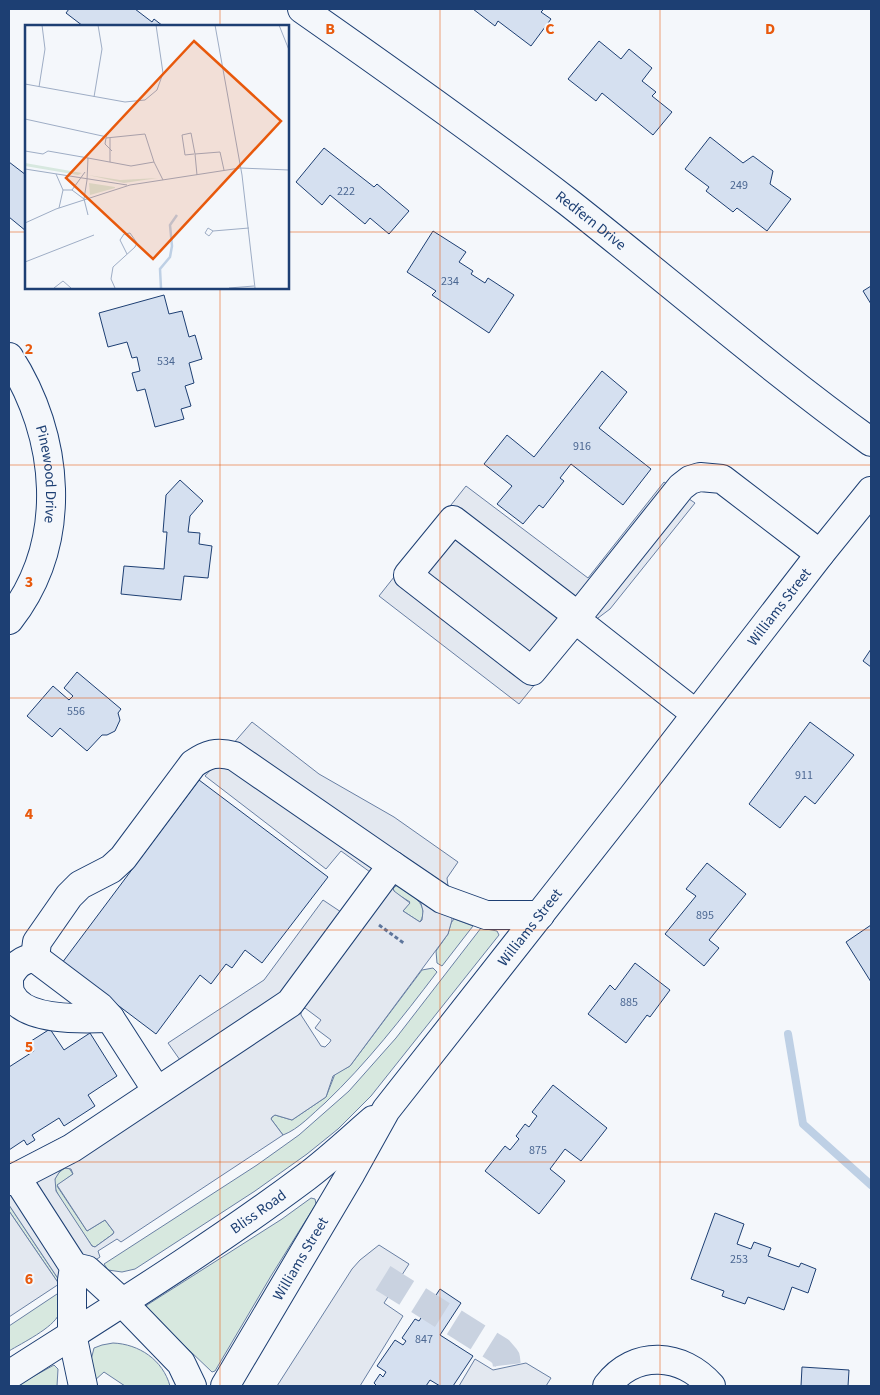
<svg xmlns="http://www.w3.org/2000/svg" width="880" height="1395" viewBox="0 0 880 1395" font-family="'Source Sans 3',sans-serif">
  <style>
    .green { fill: #d7e8df; stroke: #687fa3 }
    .parking { fill: #e3e8f0; stroke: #687fa3; fill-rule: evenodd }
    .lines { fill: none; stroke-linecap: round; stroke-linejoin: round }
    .stream { stroke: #bed0e5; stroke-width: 8 }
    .building { fill: #d5e0f0; stroke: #1d3f73 }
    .minor-tunnel { stroke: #c9d2e0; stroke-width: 28; stroke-dasharray: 28 14; stroke-linecap: butt }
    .minor-casing { stroke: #1d3f73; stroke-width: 30 }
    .major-casing { stroke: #1d3f73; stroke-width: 30 }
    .path { stroke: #5e769c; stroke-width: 3; stroke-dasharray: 4 2.5; stroke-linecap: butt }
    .minor { stroke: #f4f7fb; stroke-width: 28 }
    .major { stroke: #f4f7fb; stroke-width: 28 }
    .grid { fill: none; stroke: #e8590c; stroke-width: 1; stroke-opacity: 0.55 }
    .labels { text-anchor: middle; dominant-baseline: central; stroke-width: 4; stroke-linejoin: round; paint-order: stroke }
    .number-label { font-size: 12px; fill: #4b6792 }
    .street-label { font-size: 15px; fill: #1d3f73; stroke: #f4f7fb }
    .inset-river { fill: none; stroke: #bed0e5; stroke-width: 2.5 }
    .inset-road { fill: none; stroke: #9eadc5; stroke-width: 1 }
    .view { fill: #e8590c; fill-opacity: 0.15; stroke: #e8590c; stroke-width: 2.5 }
    .inset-edge { fill: none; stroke: #1d3f73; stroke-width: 2.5 }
    .grid-label { font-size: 16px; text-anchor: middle; font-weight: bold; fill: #e8590c; stroke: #f4f7fb; stroke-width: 4; stroke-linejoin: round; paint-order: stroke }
  </style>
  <rect width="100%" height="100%" fill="#f4f7fb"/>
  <!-- green -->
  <g class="green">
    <path d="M397 885C410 894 431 904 420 922L403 911 410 902 394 892 393 888Z"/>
    <path d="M454 919 473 926 442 966 437 963 436 951 448 934 451 923Z"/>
    <path d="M481 928 497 931 499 935 371 1096 338 1129 307 1154 255 1191 135 1269 122 1272 108 1270 104 1264 257 1165 299 1135 349 1091 396 1038Z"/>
    <path d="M433 968 437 972C402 1018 367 1063 325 1103 312 1114 299 1129 283 1135L271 1119 272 1117 275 1115 292 1120 326 1097 335 1074 350 1066 422 970Z"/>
    <path d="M65 1168H69L73 1174 57 1186 87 1231 105 1220 114 1232 113 1234 95 1247 92 1246C85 1235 55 1195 54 1184 54 1177 59 1172 65 1168Z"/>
    <path d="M311 1198 315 1199 316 1204 271 1276 215 1371 212 1372 145 1308 147 1305 282 1219Z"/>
    <path d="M9 1205 61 1283 59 1284 9 1211Z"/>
    <path d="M63 1290C62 1298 62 1307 59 1314 53 1328 22 1343 9 1351V1326Z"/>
    <path d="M113 1343C139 1344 163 1360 170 1386H125L104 1372 94 1381 88 1372 94 1348 102 1345Z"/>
    <path d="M54 1365 58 1369 57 1386H16Z"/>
  </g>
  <!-- parking -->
  <g class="parking">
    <path d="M664 482 695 503 610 609 574 636 519 704 379 596 466 486 588 578Z"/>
    <path d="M252 722 319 774 394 817 458 862 447 878 452 920 448 934 350 1066 333 1076 326 1097 292 1120 275 1115 272 1117 271 1119 283 1135 121 1242 117 1239 98 1251 100 1257 61 1283 9 1205V1165L70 1133 180 1060 168 1043 264 980 323 900 341 912 370 872 341 851 326 869 205 776ZM399 884 420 900 423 911 422 920 420 922 403 911 410 903 394 891 393 888ZM305 1008 321 1020 315 1028 331 1040 330 1042 325 1047 321 1046 301 1015V1012ZM65 1168 71 1169 73 1174 57 1185 87 1231 105 1220 114 1232 113 1234 95 1247 92 1246 56 1191 55 1179 60 1171Z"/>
    <path d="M9 1211 59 1284 9 1317Z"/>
    <path d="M379 1245 409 1264 384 1303 403 1316 360 1386H277L352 1269 360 1260Z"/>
    <path d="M475 1359 493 1370 526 1363 551 1378 546 1386H459Z"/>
  </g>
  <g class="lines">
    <!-- stream -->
    <path class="stream" d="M788 1034 803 1124 871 1185"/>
  </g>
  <!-- building -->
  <g class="building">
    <path d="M69 9H135L152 22 154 19 163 26H83L66 13Z"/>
    <path d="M473 9H544L541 12 551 19 531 46 498 21 495 26Z"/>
    <path d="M599 41 621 59 629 49 652 68 642 81 656 92 652 96 672 112 653 135 602 93 596 101 568 79Z"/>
    <path d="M710 137 743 163 753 156 773 171 770 184 791 199 767 231 737 208 733 212 706 191 709 187 685 169Z"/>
    <path d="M324 148 374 187 377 184 409 211 389 234 370 218 365 224 330 195 322 205 296 182Z"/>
    <path d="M9 162 26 175V231L9 217Z"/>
    <path d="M433 231 466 252 459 262 473 271 471 274 485 283 488 278 514 295 489 333 432 295 436 291 407 272Z"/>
    <path d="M871 286V304L863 291Z"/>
    <path d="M164 295 169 314 182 311 189 337 195 335 202 359 189 363 194 383 185 386 191 406 181 409 184 419 155 427 145 389 137 391 132 373 140 371 137 357 132 358 127 342 108 347 99 313Z"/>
    <path d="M602 371 627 392 599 428 651 469 623 505 571 464 560 478 564 481 543 508 539 505 523 524 497 504 512 486 484 464 507 435 534 457Z"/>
    <path d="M180 480 203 501 190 516 188 532 200 533 199 544 212 546 208 578 184 576 181 600 121 594 124 566 164 569 167 532H163L166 495Z"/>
    <path d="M871 649V667L863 661Z"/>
    <path d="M77 672 121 709 118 713 120 720 115 731 107 735H102L87 751 60 728 52 737 27 716 53 686 69 700 73 696 64 688Z"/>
    <path d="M810 722 854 755 815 804 805 796 780 828 749 804Z"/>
    <path d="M199 780 328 877 262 963 245 950 232 968 226 964 211 984 200 975 156 1034 62 963Z"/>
    <path d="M707 863 746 894 709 940 719 948 704 966 665 934 696 896 686 889Z"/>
    <path d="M871 925V982L846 942Z"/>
    <path d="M635 963 670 990 650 1017 647 1015 626 1043 588 1014 610 985 615 990Z"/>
    <path d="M50 1029 64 1050 90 1033 117 1076 88 1095 95 1106 64 1126 59 1118 32 1135 35 1140 27 1145 24 1140 9 1150V1067L34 1051 28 1043Z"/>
    <path d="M553 1085 607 1128 581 1161 565 1149 550 1169 565 1181 539 1214 485 1171 505 1146 510 1150 519 1139 516 1136 525 1124 529 1127 537 1116 532 1112Z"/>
    <path d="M715 1213 744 1224 737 1244 751 1249 754 1242 771 1248 768 1256 799 1267 801 1263 816 1269 808 1293 792 1287 784 1310 748 1297 745 1304 722 1296 724 1291 691 1279Z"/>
    <path d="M440 1289 461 1303 440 1335 473 1356 453 1386H440L430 1380 426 1386H377L374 1383 380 1374 383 1377 386 1372 377 1366 395 1340 403 1345 406 1341 402 1338 415 1319 419 1321Z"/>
    <path d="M802 1367 849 1370 848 1386H801Z"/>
  </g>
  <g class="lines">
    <!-- minor-tunnel -->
    <path class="minor-tunnel" d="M383 1278 500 1351 506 1358 507 1367"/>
    <!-- minor casing -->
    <g class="minor-casing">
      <g id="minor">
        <path id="s1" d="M302 9C392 72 481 135 568 202 670 282 767 367 871 442"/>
        <path id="s2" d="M9 357C60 436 70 542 9 620"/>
        <path d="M575 619 532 671 408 575 453 520 578 616"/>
        <path d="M696 714 575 619 578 616 681 487 690 480 700 477 722 479 820 554"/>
        <path d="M35 958 37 942 69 896 80 885 111 869 123 858 193 764C207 754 217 751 234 756L392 865"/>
        <path d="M9 977C15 966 21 959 35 958L100 1007 110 1018 157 1091"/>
        <path d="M9 978C9 983 9 990 11 994 24 1022 84 1019 110 1018"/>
        <path d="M16 1177 72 1148 290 1003 392 865 442 899 486 915H540"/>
        <path d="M9 1181 16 1177 74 1267 72 1280V1334L83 1386"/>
        <path d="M74 1267 87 1270 122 1302"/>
        <path d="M607 1386C635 1349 682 1353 711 1386"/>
      </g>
    </g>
    <!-- major casing -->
    <g class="major-casing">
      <g id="major">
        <path d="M122 1302 181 1363 192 1386"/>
        <path id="s3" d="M9 1375C109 1311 211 1248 306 1177 330 1159 351 1139 373 1120"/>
        <path id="s4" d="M225 1386 351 1173 386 1110 633 796 820 554 871 491"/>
      </g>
    </g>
    <!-- path -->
    <path class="path" d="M379 925 405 944"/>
    <!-- minor -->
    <use href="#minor" class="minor"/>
    <!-- major -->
    <use href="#major" class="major"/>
  </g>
  <!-- grid -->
  <path class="grid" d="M220 9V26M440 9V1386M660 9V1386M9 232H26M288 232H871M220 288V1386M9 465H871M9 698H871M9 930H871M9 1162H871"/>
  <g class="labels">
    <!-- number labels -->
    <g class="number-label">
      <text x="739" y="185">249</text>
      <text x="346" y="191">222</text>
      <text x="450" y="281">234</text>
      <text x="166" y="361">534</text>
      <text x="582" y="446">916</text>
      <text x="76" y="711">556</text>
      <text x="804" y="775">911</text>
      <text x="705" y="915">895</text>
      <text x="629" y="1002">885</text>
      <text x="538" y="1150">875</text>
      <text x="739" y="1259">253</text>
      <text x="424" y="1339">847</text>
    </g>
    <!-- street labels -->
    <g class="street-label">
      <text stroke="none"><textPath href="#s1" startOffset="358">Redfern Drive</textPath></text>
      <text stroke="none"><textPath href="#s2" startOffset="125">Pinewood Drive</textPath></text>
      <text stroke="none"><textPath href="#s4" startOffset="958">Williams Street</textPath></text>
      <text stroke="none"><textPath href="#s4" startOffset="552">Williams Street</textPath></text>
      <text stroke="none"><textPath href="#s3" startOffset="298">Bliss Road</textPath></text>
      <text stroke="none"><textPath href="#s4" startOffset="148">Williams Street</textPath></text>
    </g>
  </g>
  <!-- overview -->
  <g transform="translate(25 25)">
    <rect width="264" height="264" fill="#f4f7fb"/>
    <path d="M0 138 57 148 53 150 0 141ZM63 150 95 155 133 153 99 158ZM64 158 90 162V163L65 170Z" fill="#d7e8df"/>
    <path class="inset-river" d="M136 263 135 244 145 232 147 221 145 200 152 190"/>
    <path class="inset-road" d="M190 0 217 150 230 263M254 0 264 25M0 59 100 77 120 75 132 65 138 48 131 0M14 62 20 24 17 0M69 72 77 24 73 0M0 94 82 112M0 126 18 129 23 126 63 133 62 155M87 126 80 119 81 113 120 109 129 137M169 129 160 130 157 110 166 108 170 129M63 133 106 141 129 137 138 155M85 137V113M0 144 102 160M31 149 38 165 34 183M172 150 170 129 195 127 199 145M38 165H47L60 147M47 165 59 174 63 190M59 174 62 155M0 198 31 184 105 160 215 143 264 145M188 206 184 211 180 208 183 203 188 206 224 203M0 237 69 210M29 263 38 256 46 263M90 263 86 254 88 242 110 222 112 218 105 208 99 209 95 215 102 229M204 263 229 261"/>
    <path class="view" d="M169 16 256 96 128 234 41 153Z"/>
    <rect width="264" height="264" class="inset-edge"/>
  </g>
  <g class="grid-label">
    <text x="330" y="34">B</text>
    <text x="550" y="34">C</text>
    <text x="770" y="34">D</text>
    <text x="29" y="354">2</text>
    <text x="29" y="587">3</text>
    <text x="29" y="819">4</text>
    <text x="29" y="1052">5</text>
    <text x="29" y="1284">6</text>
  </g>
  <!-- border -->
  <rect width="880" height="1395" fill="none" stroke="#1d3f73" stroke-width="20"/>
</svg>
